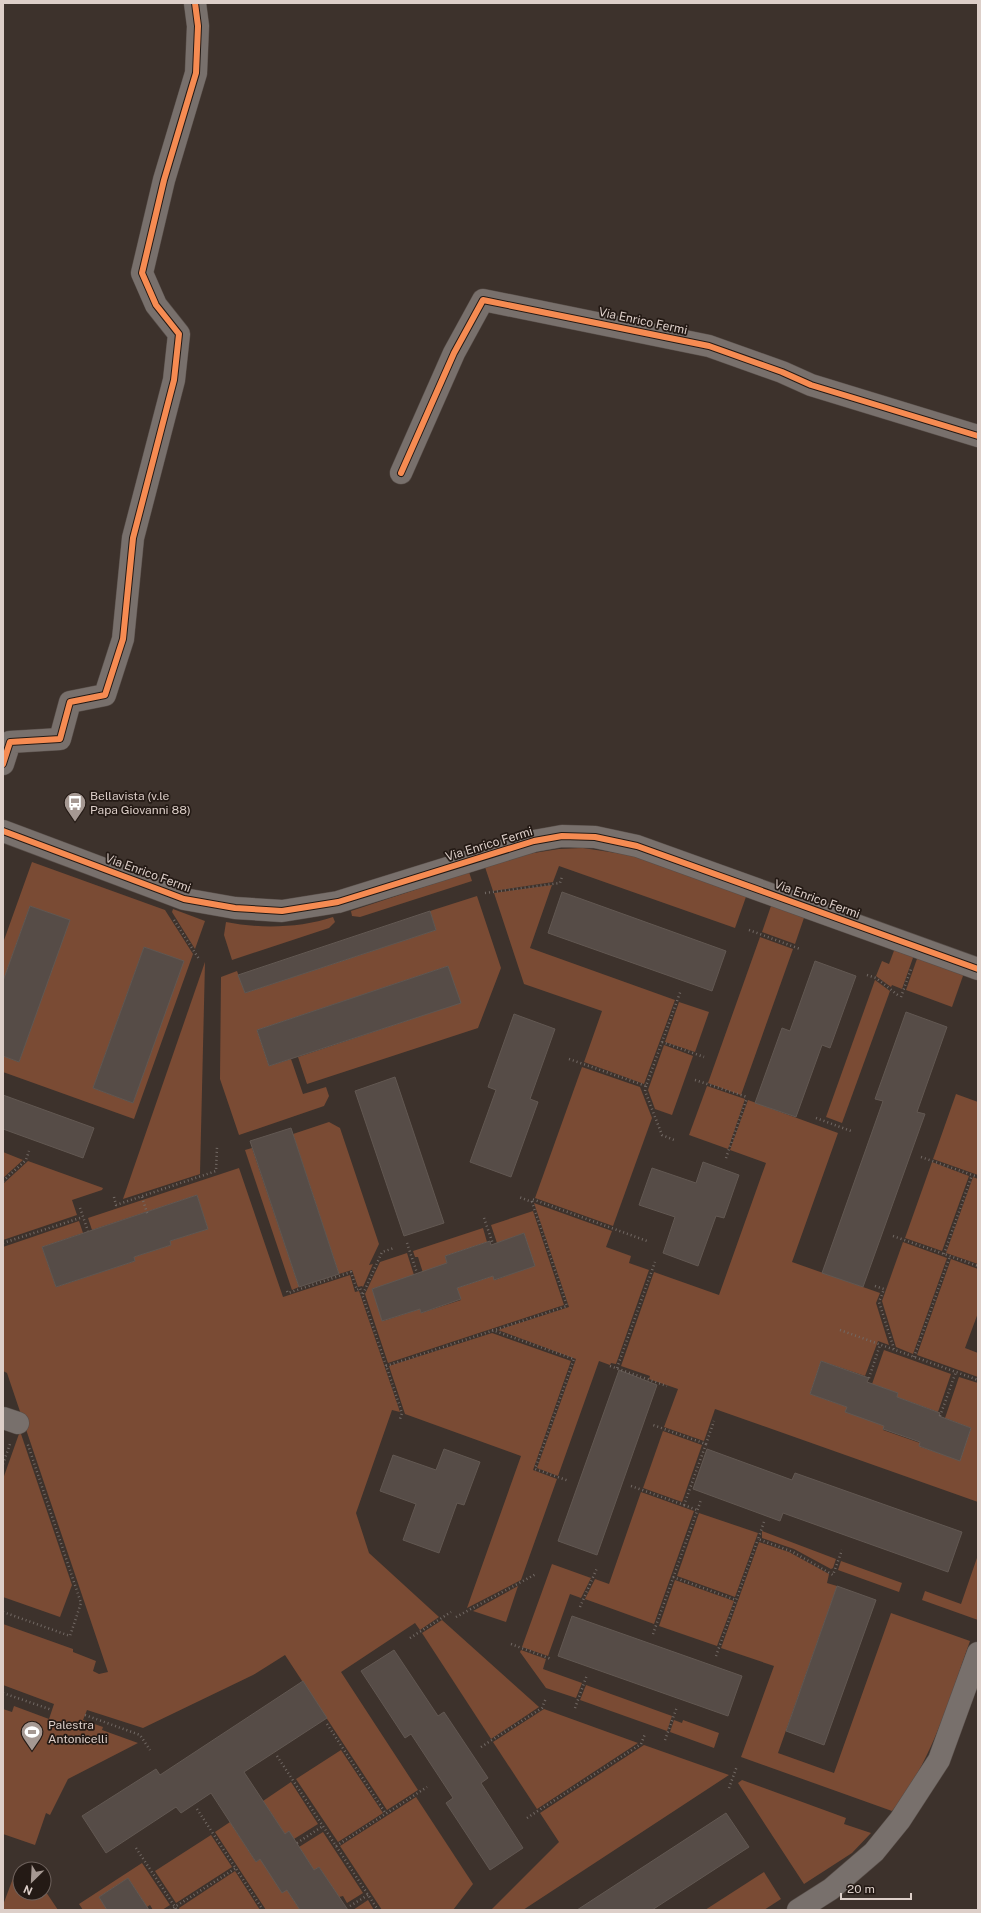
<svg xmlns="http://www.w3.org/2000/svg" width="981" height="1913" viewBox="0 0 981 1913" font-family="'Public Sans',sans-serif">
  <style>
    .green { fill: #7a4b34; fill-rule: evenodd }
    .building { fill: #564c47; stroke: #625852 }
    .lines { fill: none; stroke-linecap: round; stroke-linejoin: round }
    .street-casing { stroke: #584e49; stroke-width: 23 }
    .path { stroke: #726964; stroke-width: 2.5; stroke-dasharray: 1 3; stroke-linecap: butt }
    .street { stroke: #78706c; stroke-width: 22 }
    .cycleway-casing { stroke: #241a15; stroke-width: 8 }
    .cycleway { stroke: #f68b52; stroke-width: 6 }
    .labels { text-anchor: middle; dominant-baseline: central; stroke-width: 3.5; stroke-linejoin: round; paint-order: stroke }
    .street-label { font-size: 12px; fill: #ddcfc9; stroke: #241a15 }
    .poi-label { font-size: 12px; fill: #ddcfc9; stroke: #241a15; text-anchor: start }
  </style>
  <rect width="100%" height="100%" fill="#3d322c"/>
  <!-- green -->
  <g class="green">
    <path d="M583 848 643 857 747 894 735 928 559 866 553 882 493 891 485 867 521 855 559 849Z"/>
    <path d="M32 862 165 910 193 954 134 1119 3 1072V1056L19 1062 69 920 30 906 3 981V943ZM144 947 183 961 133 1103 93 1088Z"/>
    <path d="M469 872 472 881 360 917 352 916 351 911Z"/>
    <path d="M552 885 530 948 675 1000 644 1084 584 1062 602 1011 524 984 494 893Z"/>
    <path d="M477 896 501 968 478 1028 307 1084 298 1057 460 1003 448 966 257 1030 269 1066 291 1059 303 1094 326 1087 329 1096 324 1106 239 1135 220 1079 221 977 237 971 245 993 436 930 430 911Z"/>
    <path d="M772 903 805 915 795 944 762 932Z"/>
    <path d="M173 909 205 921 195 949 172 912Z"/>
    <path d="M333 917 335 922 329 928 232 960 224 935 226 922C260 929 300 928 333 917Z"/>
    <path d="M760 937 793 949 741 1095 708 1083Z"/>
    <path d="M895 948 914 955 902 989 892 985 891 987 876 976 882 961 889 964Z"/>
    <path d="M918 956 964 973 952 1007 906 990Z"/>
    <path d="M205 962 200 1174 123 1199Z"/>
    <path d="M875 980 890 991 842 1123 826 1117Z"/>
    <path d="M679 1002 709 1012 695 1052 665 1042Z"/>
    <path d="M664 1045 693 1056 672 1115 655 1109 648 1090Z"/>
    <path d="M582 1067 640 1087 652 1118 613 1226 535 1198Z"/>
    <path d="M707 1086 745 1099 728 1149 689 1135Z"/>
    <path d="M956 1094 978 1102V1175L933 1159Z"/>
    <path d="M748 1100 838 1133 792 1262 880 1293 876 1303 889 1345 878 1341 865 1376 821 1361 810 1394 847 1407 884 1426 883 1430 920 1443 921 1447 959 1460 971 1428 945 1418 959 1377 978 1383V1502L715 1409 704 1441 664 1427 678 1389 649 1379 650 1376 621 1366 654 1272 719 1295 766 1163 730 1150Z"/>
    <path d="M329 1122 340 1128 379 1244 369 1265 373 1264 363 1287 362 1286 358 1287 352 1270 339 1274 293 1134Z"/>
    <path d="M252 1148 299 1287 292 1290 245 1150Z"/>
    <path d="M3 1152 23 1160 3 1178Z"/>
    <path d="M28 1161 103 1188 102 1190 72 1200 77 1215 3 1240V1184Z"/>
    <path d="M932 1162 969 1176 942 1251 905 1238Z"/>
    <path d="M239 1168 283 1297 350 1275 355 1292 359 1291 400 1412 392 1410 356 1513 369 1553 439 1617 420 1630 415 1623 341 1672 418 1790 387 1810 285 1655 253 1675 143 1728 87 1710 83 1720 103 1727 102 1730 138 1743 68 1779 50 1815 46 1813 35 1845 3 1834V1709L12 1712 14 1706 49 1719 54 1704 3 1685V1624L73 1649V1652L96 1661 93 1671 99 1674 108 1672 7 1373 3 1371V1247L79 1221 83 1233 42 1247 56 1287 135 1261 134 1257 171 1245 170 1241 208 1229 197 1195 92 1230 88 1218Z"/>
    <path d="M973 1177 978 1179V1264L946 1253Z"/>
    <path d="M534 1203 612 1231 606 1247 631 1256 629 1263 649 1270 616 1364 611 1363 610 1365 599 1361 558 1476 537 1468 576 1359 498 1330 569 1307Z"/>
    <path d="M533 1211 564 1305 388 1363 365 1294 380 1262 407 1253 414 1275 372 1289 383 1321 420 1309 421 1313 461 1300 457 1288 493 1276 495 1280 534 1266 524 1233 497 1243 491 1225Z"/>
    <path d="M483 1228 487 1242 445 1256 448 1268 424 1276 418 1257H415L413 1251Z"/>
    <path d="M903 1242 947 1258 913 1354 896 1347 882 1301Z"/>
    <path d="M951 1259 978 1269V1313L965 1348 978 1353V1377L917 1355Z"/>
    <path d="M492 1333 571 1361 533 1470 557 1479 521 1580 467 1608 521 1456 405 1414 389 1366Z"/>
    <path d="M884 1350 951 1374 938 1412 897 1397 898 1393 872 1384Z"/>
    <path d="M20 1431 72 1585 60 1617 3 1597V1479Z"/>
    <path d="M663 1431 702 1445 682 1502 643 1488Z"/>
    <path d="M641 1492 694 1511 654 1624 585 1599 595 1579 609 1584Z"/>
    <path d="M699 1513 758 1533 735 1597 677 1576Z"/>
    <path d="M762 1531 836 1559 833 1568 831 1569 794 1549 762 1538Z"/>
    <path d="M759 1542 789 1552 829 1574 827 1583 837 1586 778 1753 834 1773 891 1613 970 1641C953 1689 939 1737 913 1781 906 1791 900 1802 892 1811L741 1757 774 1666 721 1648Z"/>
    <path d="M978 1555V1620L922 1600 925 1591 961 1604Z"/>
    <path d="M841 1561 902 1583 899 1592 838 1570Z"/>
    <path d="M552 1564 591 1578 581 1598 570 1594 548 1656 522 1647Z"/>
    <path d="M675 1580 734 1601 717 1646 659 1626Z"/>
    <path d="M518 1586 506 1622 473 1611Z"/>
    <path d="M442 1620 539 1707 491 1739 422 1633Z"/>
    <path d="M521 1650 546 1659 543 1669 582 1683 576 1698 546 1688 520 1652Z"/>
    <path d="M586 1685 672 1716 667 1731 580 1700Z"/>
    <path d="M544 1709 638 1743 537 1809 493 1742Z"/>
    <path d="M674 1720 682 1723 683 1720 719 1733 714 1748 670 1732Z"/>
    <path d="M644 1745 729 1775 523 1910H491L559 1842 540 1813Z"/>
    <path d="M341 1750 383 1813 338 1842 296 1779Z"/>
    <path d="M742 1780 846 1818 844 1824 871 1833 852 1853 804 1884 738 1783Z"/>
    <path d="M291 1782 318 1824 294 1839 289 1832 285 1834 263 1801Z"/>
    <path d="M416 1797 473 1884 453 1910H382L340 1846Z"/>
    <path d="M230 1822 256 1862 260 1859 287 1890 300 1910H266L215 1832Z"/>
    <path d="M323 1832 363 1893 347 1903 343 1896 339 1897 319 1867 314 1870 299 1847Z"/>
    <path d="M211 1835 232 1867 176 1903 155 1871Z"/>
    <path d="M142 1863 170 1905 162 1910H153L150 1905 147 1907 128 1878 99 1897 107 1910H83L79 1904Z"/>
    <path d="M235 1871 260 1910H180L179 1908Z"/>
    <path d="M764 1872 781 1899 764 1910H705Z"/>
    <path d="M15 1873 20 1875V1893H44V1889L58 1910H3V1905Z"/>
    <path d="M368 1900 374 1910H353Z"/>
  </g>
  <!-- building -->
  <g class="building">
    <path d="M562 892 726 951 712 991 548 933Z"/>
    <path d="M30 906 70 920 19 1062 3 1056V981Z"/>
    <path d="M430 911 436 930 245 993 238 975Z"/>
    <path d="M144 947 184 961 133 1103 93 1088Z"/>
    <path d="M815 961 856 976 830 1048 822 1045 796 1117 755 1103 782 1028 790 1031Z"/>
    <path d="M448 966 461 1003 269 1066 257 1030Z"/>
    <path d="M906 1012 947 1027 917 1112 925 1114 863 1287 822 1273 883 1101 875 1099Z"/>
    <path d="M514 1014 555 1029 530 1099 538 1102 511 1177 470 1162 496 1090 488 1087Z"/>
    <path d="M395 1077 444 1223 404 1236 355 1091Z"/>
    <path d="M3 1095 94 1128 83 1158 3 1129Z"/>
    <path d="M291 1128 339 1274 299 1287 250 1141Z"/>
    <path d="M703 1162 739 1175 724 1218 716 1216 698 1266 663 1253 675 1217 639 1205 652 1168 696 1183Z"/>
    <path d="M197 1195 208 1229 170 1241 171 1245 134 1257 135 1261 56 1287 42 1247Z"/>
    <path d="M524 1233 535 1266 494 1280 493 1276 457 1288 461 1299 421 1313 420 1309 382 1321 372 1289 447 1263 445 1256 490 1241 491 1245Z"/>
    <path d="M821 1361 869 1378 867 1382 898 1393 897 1397 940 1413 939 1416 971 1428 960 1461 919 1446 920 1442 883 1429 884 1426 845 1412 847 1407 810 1394Z"/>
    <path d="M619 1370 657 1385 597 1555 558 1541Z"/>
    <path d="M444 1449 480 1462 464 1505 457 1503 439 1553 403 1540 416 1504 380 1491 393 1455 436 1470Z"/>
    <path d="M707 1449 792 1480 795 1473 962 1532 948 1572 783 1513 780 1521 693 1489Z"/>
    <path d="M837 1586 876 1600 824 1745 786 1731Z"/>
    <path d="M572 1616 742 1676 728 1716 558 1656Z"/>
    <path d="M394 1650 438 1716 444 1712 488 1778 481 1783 523 1848 490 1870 446 1803 453 1798 411 1734 405 1738 361 1671Z"/>
    <path d="M303 1681 327 1718 244 1772 285 1834 289 1831 314 1870 319 1867 348 1910H300L287 1890 282 1893 260 1859 256 1862 211 1793 181 1813 176 1807 106 1853 82 1816 156 1769 160 1775Z"/>
    <path d="M726 1813 749 1847 652 1910H577Z"/>
    <path d="M128 1878 149 1910H107L99 1897Z"/>
  </g>
  <g class="lines">
    <!-- street casing -->
    <g class="street-casing">
      <g id="street">
        <path d="M401 473 454 353 483 300 709 346 782 372 811 385 978 436"/>
        <path d="M3 764 10 742 60 739 70 702 105 695 123 639 133 538 174 380 179 334 156 305 142 273 164 180 196 73 198 26 195 3"/>
        <path d="M3 831 184 899 235 908 282 911 338 902 534 841 562 836 595 837 637 846 978 969"/>
        <path d="M3 1418 18 1423"/>
        <path d="M798 1910 831 1889 874 1852 900 1820 939 1760 978 1653"/>
      </g>
    </g>
    <!-- path -->
    <g class="path">
      <path d="M485 893 560 883 562 877"/>
      <path d="M174 920 199 959"/>
      <path d="M749 930 800 949"/>
      <path d="M867 975 876 978 899 996"/>
      <path d="M901 997 911 969"/>
      <path d="M662 1042 704 1057"/>
      <path d="M569 1059 646 1086 681 990"/>
      <path d="M695 1080 747 1097"/>
      <path d="M646 1086 645 1091 662 1135 674 1140"/>
      <path d="M816 1118 851 1131"/>
      <path d="M921 1157 978 1177"/>
      <path d="M726 1158 747 1098"/>
      <path d="M3 1181 26 1160 29 1151"/>
      <path d="M114 1197 116 1205 216 1171 217 1147"/>
      <path d="M142 1197 148 1216"/>
      <path d="M532 1202V1199L647 1241"/>
      <path d="M80 1208 88 1231"/>
      <path d="M484 1218 493 1244"/>
      <path d="M893 1236 978 1266"/>
      <path d="M3 1243 83 1217"/>
      <path d="M407 1243 417 1273"/>
      <path d="M944 1254 972 1175"/>
      <path d="M875 1286 884 1289 879 1302 894 1349"/>
      <path d="M287 1291 288 1293 351 1272 357 1290 360 1288 402 1413 400 1419"/>
      <path d="M363 1294 382 1252 394 1248"/>
      <path d="M492 1330 574 1359 535 1469 569 1481"/>
      <path d="M840 1330 978 1380"/>
      <path d="M914 1357 950 1256"/>
      <path d="M386 1366 567 1306 532 1202 519 1197"/>
      <path d="M610 1366 667 1386"/>
      <path d="M617 1368 655 1262"/>
      <path d="M869 1378 880 1345"/>
      <path d="M940 1416 956 1372"/>
      <path d="M706 1444 714 1421"/>
      <path d="M3 1464 10 1444"/>
      <path d="M631 1486 684 1505 706 1444 653 1425"/>
      <path d="M684 1505 697 1510"/>
      <path d="M764 1522 758 1539 793 1552 833 1575 842 1550"/>
      <path d="M673 1577 736 1600"/>
      <path d="M580 1607 597 1568"/>
      <path d="M3 1612 70 1636 81 1603 27 1442"/>
      <path d="M456 1617 536 1574"/>
      <path d="M653 1634 701 1500"/>
      <path d="M410 1638 451 1612"/>
      <path d="M511 1644 551 1659"/>
      <path d="M716 1656 758 1539"/>
      <path d="M3 1693 52 1710"/>
      <path d="M575 1708 587 1675"/>
      <path d="M85 1715 140 1735 150 1750"/>
      <path d="M327 1724 386 1814"/>
      <path d="M665 1740 677 1707"/>
      <path d="M481 1747 542 1708 546 1698"/>
      <path d="M277 1756 378 1910"/>
      <path d="M729 1788 737 1766"/>
      <path d="M197 1809 263 1910"/>
      <path d="M527 1818 641 1744 645 1734"/>
      <path d="M297 1843 323 1826"/>
      <path d="M336 1846 427 1787"/>
      <path d="M136 1848 177 1910"/>
      <path d="M350 1906 368 1895"/>
      <path d="M170 1910 236 1868"/>
    </g>
    <!-- street -->
    <use href="#street" class="street"/>
    <!-- cycleway casing -->
    <g class="cycleway-casing">
      <g id="cycleway">
        <path d="M401 473 454 353 483 300 709 346 782 372 811 385 978 436"/>
        <path d="M3 764 10 742 60 739 70 702 105 695 123 639 133 538 174 380 179 334 156 305 142 273 164 180 196 73 198 26 195 3"/>
        <path d="M3 831 184 899 235 908 282 911 338 902 534 841 562 836 595 837 637 846 978 969"/>
      </g>
    </g>
    <!-- cycleway -->
    <use href="#cycleway" class="cycleway"/>
  </g>
  <!-- icons -->
  <defs>
    <g id="bus-pin" transform="scale(1.15)"><path d="M0 17L-7.5 6A9.5 9.5 0 1 1 7.5 6Z" fill="#a59892" stroke="#241a15"/><path d="M-5-6H5V4H4V6H2V4H-2V6H-4V4H-5ZM-3.5-4V0h7V-4ZM-3.5 1.2v1.5H-2V1.2ZM2 1.2v1.5H3.5V1.2Z" fill="#fff"/></g>
    <g id="stadium-pin" transform="scale(1.15)"><path d="M0 17L-7.5 6A9.5 9.5 0 1 1 7.5 6Z" fill="#a59892" stroke="#241a15"/><path d="M0-5a6.5 5 0 1 0 0 10a6.5 5 0 1 0 0-10ZM-3.5-1.8h7v3.6h-7Z" fill="#fff"/></g>
  </defs>
  <g fill-rule="evenodd">
    <use href="#bus-pin" x="75" y="803"/>
    <use href="#stadium-pin" x="32" y="1732"/>
  </g>
  <g class="labels">
    <!-- street labels -->
    <g class="street-label">
      <text transform="translate(643 321) rotate(12)">Via Enrico Fermi</text>
      <text transform="translate(489 844) rotate(-17)">Via Enrico Fermi</text>
      <text transform="translate(148 873) rotate(20)">Via Enrico Fermi</text>
      <text transform="translate(817 899) rotate(20)">Via Enrico Fermi</text>
    </g>
    <!-- poi labels -->
    <g class="poi-label">
      <text x="90" y="796">Bellavista (v.le<tspan x="90" dy="14">Papa Giovanni 88)</tspan></text>
      <text x="48" y="1725">Palestra<tspan x="48" dy="14">Antonicelli</tspan></text>
    </g>
  </g>
  <!-- border -->
  <rect width="981" height="1913" fill="none" stroke="#ddcfc9" stroke-width="8"/>
  <!-- north arrow -->
  <g transform="translate(32 1881) rotate(204)"><circle r="19" fill="#241a15" stroke="#6e625d"/>
  <path d="M0-3L7 15L0 10L-7 15Z" fill="#a59892"/>
  <text y="-6" font-size="11" font-weight="bold" text-anchor="middle" fill="#ddcfc9">N</text>
  </g>
  <!-- scale -->
  <path d="M841 1893v6h70v-6" fill="none" stroke="#ddcfc9" stroke-width="2"/>
  <text x="847" y="1893" font-size="12" fill="#ddcfc9" stroke="#241a15" stroke-width="3" paint-order="stroke">20 m</text>
</svg>
